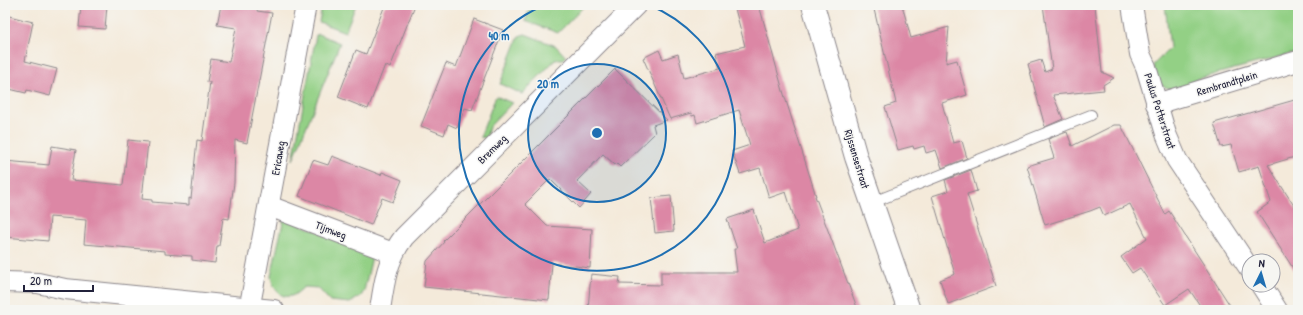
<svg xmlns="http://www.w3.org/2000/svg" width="1303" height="315" viewBox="0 0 1303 315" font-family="'Patrick Hand',sans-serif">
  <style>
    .green { fill: #93d085; stroke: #5a7960 }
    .building { fill: #dc87a5 }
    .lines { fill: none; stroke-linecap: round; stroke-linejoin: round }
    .lane-casing { stroke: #8b868a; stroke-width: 12 }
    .street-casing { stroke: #8b868a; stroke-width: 22 }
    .secondary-casing { stroke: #8b868a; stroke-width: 24 }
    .lane { stroke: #fff; stroke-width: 10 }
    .street { stroke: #fff; stroke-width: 20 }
    .secondary { stroke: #fff; stroke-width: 22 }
    .ring { fill: none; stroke: #1f6fb2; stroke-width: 2 }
    .labels { text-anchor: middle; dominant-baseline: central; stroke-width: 3; stroke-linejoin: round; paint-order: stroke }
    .street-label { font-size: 11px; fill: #22223b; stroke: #f6f6f2 }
    .centre { fill: #1f6fb2; stroke: #f6f6f2; stroke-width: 2 }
    .ring-label { font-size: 12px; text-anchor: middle; font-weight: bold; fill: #1f6fb2; stroke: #f6f6f2; stroke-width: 3; stroke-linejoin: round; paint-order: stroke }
  </style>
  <rect width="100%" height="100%" fill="#f6f6f2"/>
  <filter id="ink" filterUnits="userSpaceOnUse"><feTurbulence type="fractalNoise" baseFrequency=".025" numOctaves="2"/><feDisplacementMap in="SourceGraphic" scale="8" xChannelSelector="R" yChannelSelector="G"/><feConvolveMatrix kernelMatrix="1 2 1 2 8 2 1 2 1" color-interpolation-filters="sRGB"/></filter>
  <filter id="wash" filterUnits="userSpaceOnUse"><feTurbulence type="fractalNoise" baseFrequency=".012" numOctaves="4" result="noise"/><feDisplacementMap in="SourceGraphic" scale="16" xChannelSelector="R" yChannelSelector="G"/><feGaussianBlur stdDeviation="0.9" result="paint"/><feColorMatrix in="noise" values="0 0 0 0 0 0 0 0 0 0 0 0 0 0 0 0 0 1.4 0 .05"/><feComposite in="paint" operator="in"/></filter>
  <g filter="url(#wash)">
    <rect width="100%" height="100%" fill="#f4eada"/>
    <!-- green -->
    <g class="green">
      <path d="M322 5H356L345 32 319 22Z"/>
      <path d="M531 5H585L558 33 525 21Z"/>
      <path d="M1165 5H1298V52L1193 80 1188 87 1173 91 1158 83 1153 65 1170 48Z"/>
      <path d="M318 34 340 43 293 160 316 35Z"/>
      <path d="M525 34 556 46 566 57 564 59H556L522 94 500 84 519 36Z"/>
      <path d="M496 96 512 103 489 127 486 138 480 137Z"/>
      <path d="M284 218 373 253 364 291 361 296 350 303 330 301 318 288 304 287C300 290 296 295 291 296 279 299 272 286 271 276Z"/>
    </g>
    <g id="blocks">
      <!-- building -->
      <g class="building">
        <path d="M81 5H107L105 29 79 27Z"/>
        <path d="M221 5H258L257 11 272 13 247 143 235 140 234 183 229 219 223 218 219 246H217L215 263 192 260V256L165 254V251L84 244 86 220 50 217 48 241 5 237V161L49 165 52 146 76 150 71 180 123 185 128 140 148 142 142 199 152 200V202L189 205V198L191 199 197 140 202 141 210 82H207L211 59 229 62 236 28 217 25Z"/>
        <path d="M385 5H415L390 68 385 65 368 109 338 97 356 50 366 54Z"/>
        <path d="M734 5H759L783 91 816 196H815L858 310 588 309 591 274 620 277 619 284 661 285V272H737L734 249H737L727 219 754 210 765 243 798 230 786 192 769 198 760 168 740 174 732 151 750 145 739 110 697 123 695 115 692 116 691 113 670 119 643 58 659 50 663 59 678 54 684 78 720 68 716 53 745 46Z"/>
        <path d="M873 5H902L911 38 949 27 946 63 957 60 967 95 942 103 953 143 962 141 967 158 942 168 936 150 926 153 924 146 914 149 913 146 898 150 885 107 896 103Z"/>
        <path d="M1043 5H1095L1102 72 1114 78 1103 85 1104 90 1053 95 1063 119 1045 127 1028 64 1041 60 1045 72 1052 69Z"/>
        <path d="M5 15 33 22 25 61 57 69 50 96 27 90 26 93 5 88Z"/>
        <path d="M474 19 503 30 472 110 465 108 457 128 448 124 444 135 421 126 446 63 456 67Z"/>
        <path d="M615 69 667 120 653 125 655 133 620 167 616 163 615 165 603 154 577 181 591 194 579 208 550 179 525 204 547 226 592 229 590 268 552 263 549 300 424 287 427 261 444 242 443 241Z"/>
        <path d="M1298 99V156L1268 165 1298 212V276L1257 212 1271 202 1259 166 1239 172 1231 145 1221 147 1214 123Z"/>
        <path d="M1114 125H1121L1165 214 1169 211 1233 310H1203L1189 289 1165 305 1140 268 1132 273 1121 257 1147 238 1130 204 1104 216 1100 207 1090 211 1045 225 1027 166 1054 158 1048 139 1067 132 1072 146Z"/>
        <path d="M332 156 381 175 382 172 402 180 393 202 382 198 371 225 299 196 313 160 328 165Z"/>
        <path d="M971 170 977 191 967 194 996 286 948 304 940 280 955 274 932 196 948 191 945 180Z"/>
        <path d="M671 196 674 231 655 233 651 198Z"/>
      </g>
    </g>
  </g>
  <g filter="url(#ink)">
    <use href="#blocks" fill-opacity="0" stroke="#8b868a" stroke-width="1"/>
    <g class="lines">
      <!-- lane casing -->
      <g class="lane-casing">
        <path id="lane" d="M871 203 1091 115"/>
      </g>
      <!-- street casing -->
      <g class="street-casing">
        <g id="street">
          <path d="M1132 5 1140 54 1146 67 1166 134 1177 160 1249 268"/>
          <path d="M1156 104 1298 61"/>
          <path d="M269 206 393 253"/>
          <path d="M5 282 38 283 65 289 274 310"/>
          <path d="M1261 285 1277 310"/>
          <path d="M249 310 306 5"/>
          <path d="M380 310C384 283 387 259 404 237L636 5"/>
        </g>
      </g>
      <!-- secondary casing -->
      <g class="secondary-casing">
        <path id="secondary" d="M813 5 856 157 909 310"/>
      </g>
      <!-- lane -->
      <use href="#lane" class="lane"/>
      <!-- street -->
      <use href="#street" class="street"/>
      <!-- secondary -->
      <use href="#secondary" class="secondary"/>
    </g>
  </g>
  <!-- distance rings -->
  <circle cx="597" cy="133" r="69" fill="#1f6fb2" fill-opacity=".12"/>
  <g class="ring">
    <circle cx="597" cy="133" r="69"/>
    <path d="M649 5A138 138 0 1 1 545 5"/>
  </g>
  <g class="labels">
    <!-- street labels -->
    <g class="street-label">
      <text transform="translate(1227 83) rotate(-17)">Rembrandtplein</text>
      <text transform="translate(1160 111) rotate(72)">Paulus Potterstraat</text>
      <text transform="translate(492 149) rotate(-45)">Bremweg</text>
      <text transform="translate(278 158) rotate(-80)">Ericaweg</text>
      <text transform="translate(857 159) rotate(73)">Rijssensestraat</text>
      <text transform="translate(331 230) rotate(21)">Tijmweg</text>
    </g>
  </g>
  <circle cx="597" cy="133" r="6" class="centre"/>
  <g class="ring-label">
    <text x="499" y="40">40 m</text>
    <text x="548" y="88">20 m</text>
  </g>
  <!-- margin -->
  <rect width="1303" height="315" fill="none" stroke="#f6f6f2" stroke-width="20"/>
  <!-- north arrow -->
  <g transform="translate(1261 273) rotate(5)"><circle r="19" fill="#f6f6f2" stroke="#a1a1a9"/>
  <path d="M0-3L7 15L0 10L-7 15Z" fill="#1f6fb2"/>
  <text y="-6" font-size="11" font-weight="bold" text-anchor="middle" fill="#22223b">N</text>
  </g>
  <!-- scale -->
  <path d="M24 285v6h69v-6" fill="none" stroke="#22223b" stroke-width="2"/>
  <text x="30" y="285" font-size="12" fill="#22223b" stroke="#f6f6f2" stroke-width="3" paint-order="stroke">20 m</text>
</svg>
